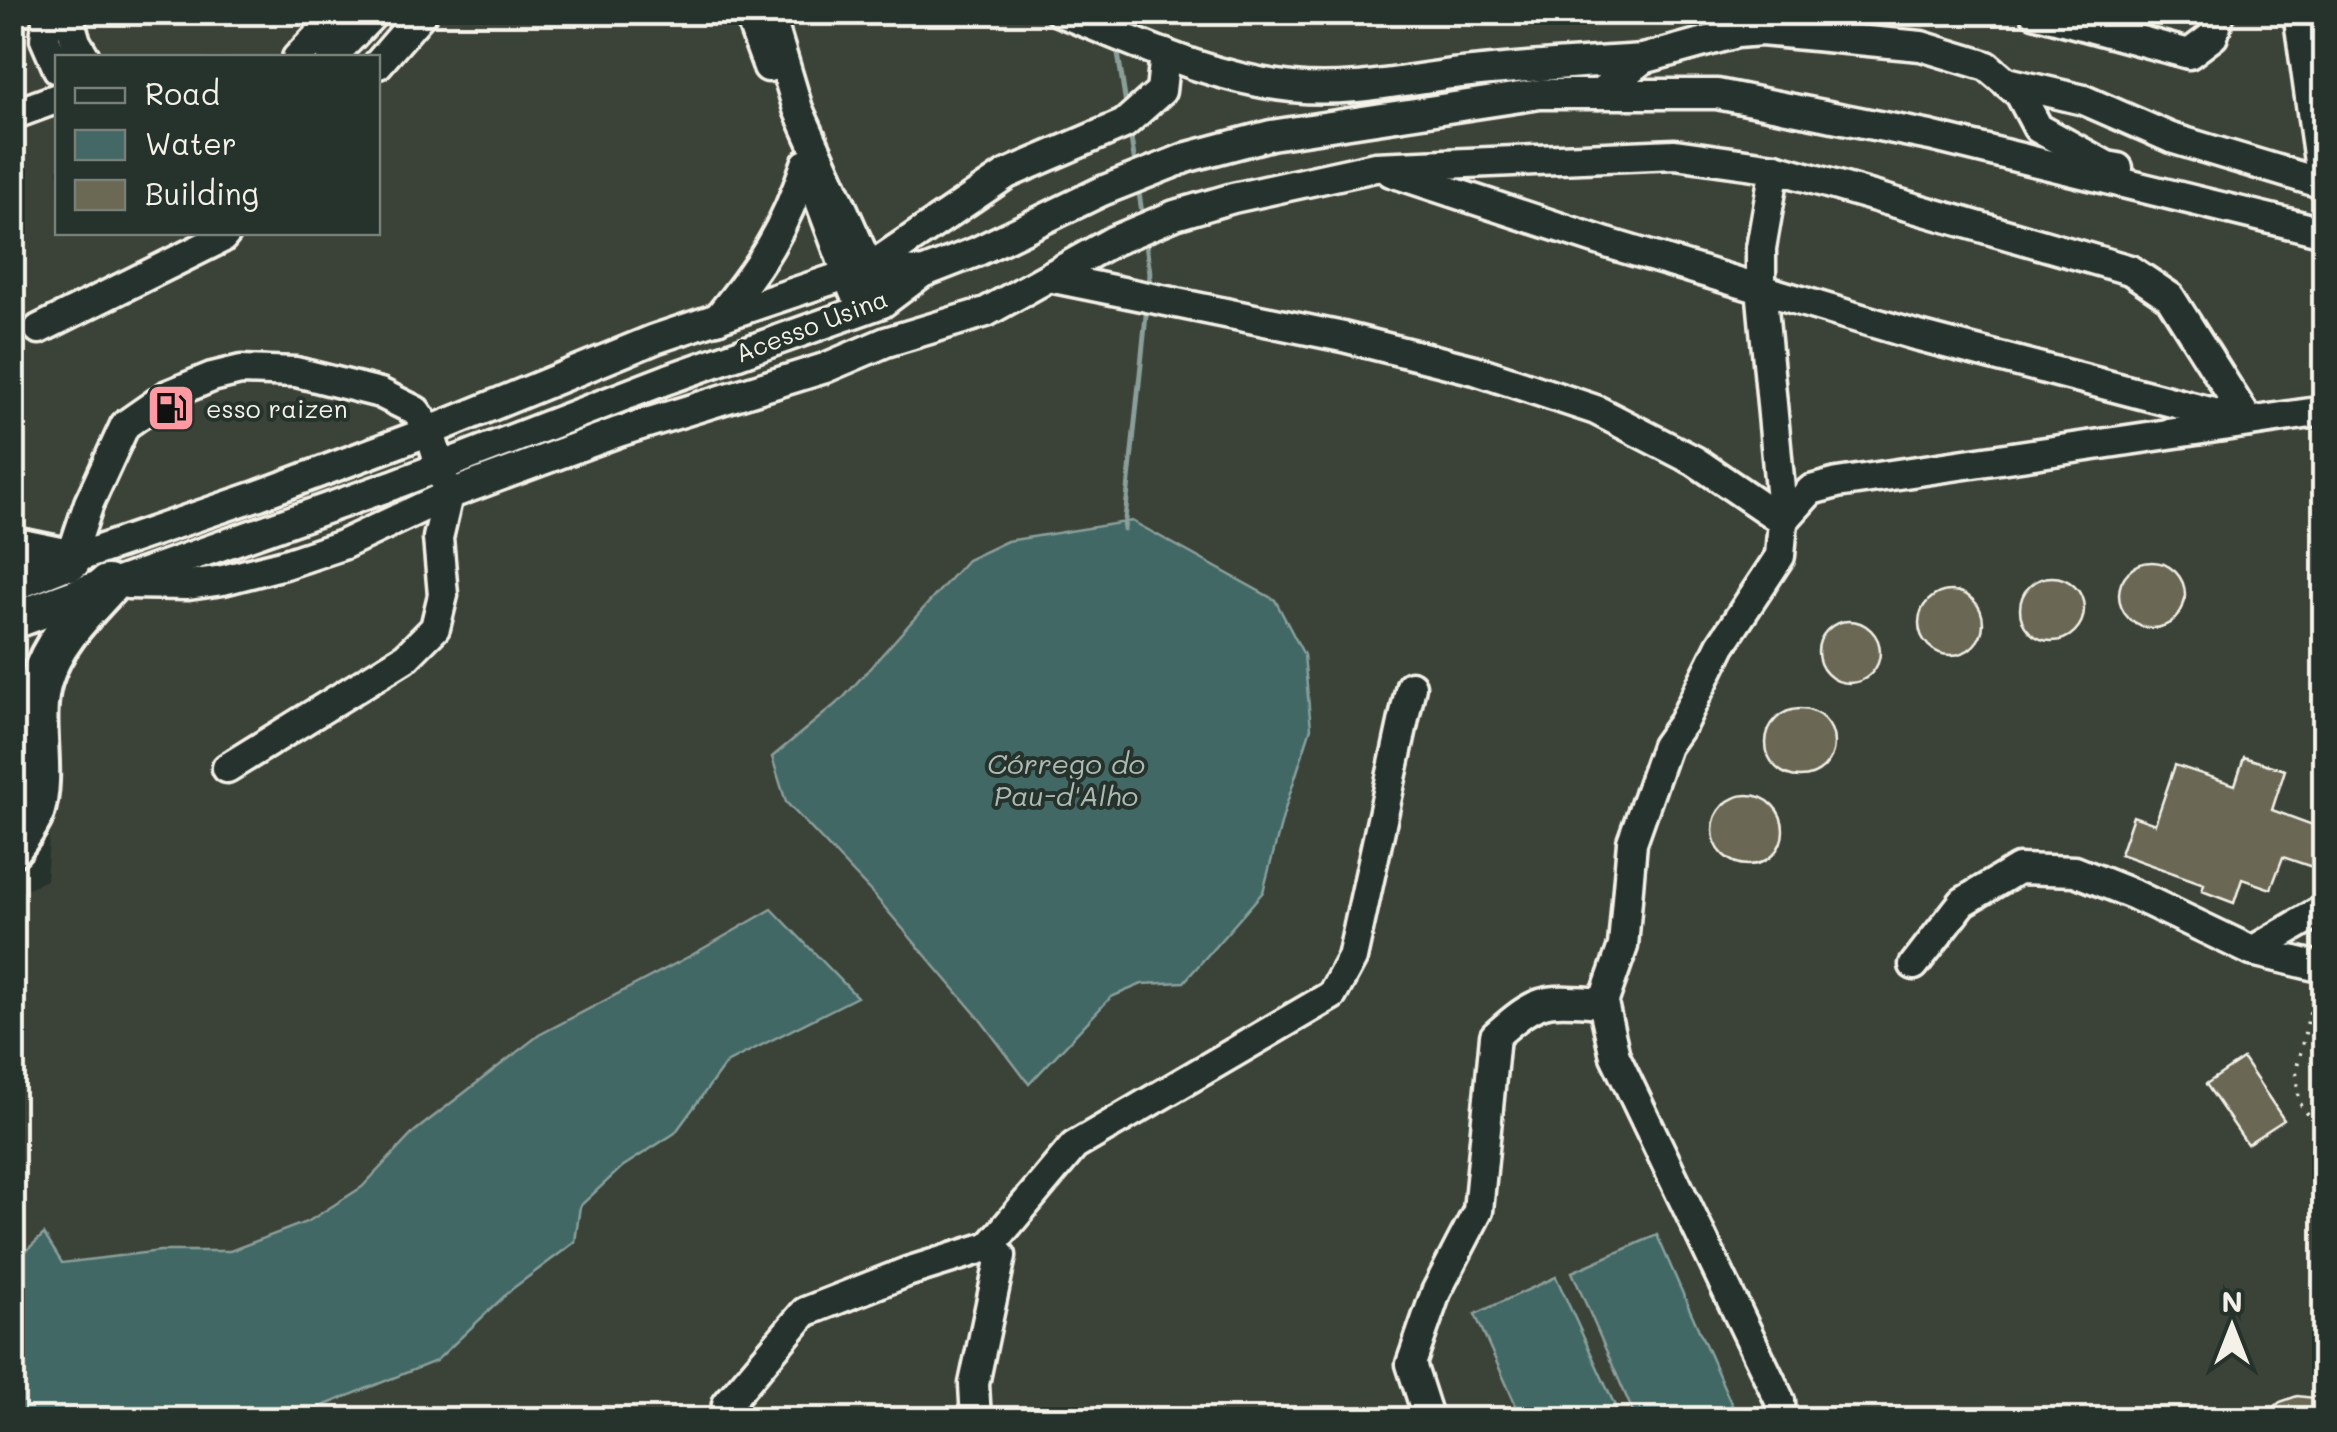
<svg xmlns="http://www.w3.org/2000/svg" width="2337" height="1432" viewBox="0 0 2337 1432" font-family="Mali,sans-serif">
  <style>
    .built { fill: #3b4339; fill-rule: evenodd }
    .water { fill: #436866; stroke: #8a9f9a; stroke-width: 2.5 }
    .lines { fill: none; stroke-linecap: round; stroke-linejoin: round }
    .stream { stroke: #8a9f9a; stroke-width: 5 }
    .building { fill: #6b6854; stroke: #f4f1e8; stroke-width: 2.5 }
    .minor-casing { stroke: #f4f1e8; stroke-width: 35 }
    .major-casing { stroke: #f4f1e8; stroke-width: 42 }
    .highway-casing { stroke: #f4f1e8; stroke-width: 48 }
    .path { stroke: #f4f1e8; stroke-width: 4; stroke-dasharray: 2.5 8; stroke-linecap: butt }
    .minor { stroke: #26332d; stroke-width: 28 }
    .major { stroke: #26332d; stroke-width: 35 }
    .highway { stroke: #26332d; stroke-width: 40 }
    .labels { text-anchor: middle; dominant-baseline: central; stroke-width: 8; stroke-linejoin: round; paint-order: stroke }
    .street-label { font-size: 25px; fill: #f4f1e8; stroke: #26332d }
    .poi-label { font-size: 25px; fill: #f4f1e8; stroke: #26332d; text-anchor: start }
    .water-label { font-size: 28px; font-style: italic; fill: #adbab4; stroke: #26332d }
  </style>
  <rect width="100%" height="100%" fill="#26332d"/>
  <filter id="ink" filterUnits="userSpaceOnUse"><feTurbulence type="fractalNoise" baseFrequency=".01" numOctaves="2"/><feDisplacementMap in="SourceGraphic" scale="20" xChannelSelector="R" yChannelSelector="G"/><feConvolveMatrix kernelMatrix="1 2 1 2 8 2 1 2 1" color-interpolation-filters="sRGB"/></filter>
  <g filter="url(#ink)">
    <!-- built -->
    <path class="built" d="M13 13H2324V1419H13L12 896 46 880 56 742 13 662ZM58 58H378V232H58Z"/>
    <!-- water -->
    <g class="water">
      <path d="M1132 521 1275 600 1304 655 1311 728 1285 809 1263 892 1184 982 1142 984 1111 997 1029 1084 979 1018 874 895 786 802 772 757 843 698 967 560 1007 541Z"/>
      <path d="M772 909 857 997 726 1063 675 1133 622 1167 580 1206 575 1242 512 1289 436 1361 290 1419H13V1263L44 1234 62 1263 160 1251H230L309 1221 362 1187 415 1131 539 1035 690 956Z"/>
      <path d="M1657 1235 1738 1419H1636L1572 1272Z"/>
      <path d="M1556 1277 1621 1419H1522L1475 1314Z"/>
    </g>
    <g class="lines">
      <!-- stream -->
      <g class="stream">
        <path d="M1117 47 1127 111"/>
        <path d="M1130 132 1136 170"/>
        <path d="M1138 186 1142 213"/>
        <path d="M1146 244 1150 273 1149 290"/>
        <path d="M1124 529 1147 306"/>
      </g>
    </g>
    <!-- building -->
    <g class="building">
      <circle cx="2152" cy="595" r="33"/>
      <circle cx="2052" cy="609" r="32"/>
      <circle cx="1951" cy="623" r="32"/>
      <circle cx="1849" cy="652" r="31"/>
      <circle cx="1800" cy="743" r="34"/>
      <path d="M2244 757 2285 770 2272 810 2324 829V871L2283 857 2271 889 2242 879 2234 903 2202 891 2204 884 2120 854 2133 816 2155 824 2175 765 2235 785Z"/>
      <circle cx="1748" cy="830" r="35"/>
      <path d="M2243 1059 2284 1120 2247 1144 2206 1084Z"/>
      <path d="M2297 1396 2324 1399V1420H2258L2280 1402Z"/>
    </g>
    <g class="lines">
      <!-- minor casing -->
      <g class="minor-casing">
        <g id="minor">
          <path d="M48 12 45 39 58 69"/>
          <path d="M67 12 76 42 85 57"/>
          <path d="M748 12 768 67"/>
          <path d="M769 12 798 109 875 281"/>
          <path d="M1060 12C1135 42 1212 79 1292 87 1345 93 1400 81 1452 74 1516 67 1579 63 1643 59"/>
          <path d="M2034 12 2189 54 2213 36 2220 12"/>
          <path d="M2298 12 2322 183"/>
          <path d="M297 58 341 12"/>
          <path d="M331 58 375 12"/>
          <path d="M378 64 423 12"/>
          <path d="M2006 82 2084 100 2171 138 2324 184"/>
          <path d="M1598 94 1643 59 1737 33 1761 31 1921 46 1987 66 2020 94 2038 128 2107 166 2118 168"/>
          <path d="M12 115 58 98"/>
          <path d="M1775 168 1761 248V287L1783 521"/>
          <path d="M1391 172 1607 243 1915 335 2237 419"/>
          <path d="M813 182 854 292"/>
          <path d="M870 267 1007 174 1124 124 1161 91 1165 54"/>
          <path d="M1049 277 1343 337 1475 370 1596 410 1695 461 1783 521"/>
          <path d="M717 319C761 265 784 231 806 164L812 162"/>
          <path d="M39 329 222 238 227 232"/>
          <path d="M70 560 89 503 125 425 168 395 212 377 241 370 296 372 380 393 416 411 430 431 448 495 438 538 443 595 435 628 406 657 227 768"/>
          <path d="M70 560 259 495 430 431 655 339 870 267 922 273"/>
          <path d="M128 584 188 585 223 580 285 564 342 545 448 495 618 432 825 368 886 342 986 312 1113 241 1175 215 1233 198 1375 167 1675 154 1775 168 2130 270 2170 297 2249 422"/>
          <path d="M107 586 393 485 668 379 882 303 922 273 976 252 1102 191 1188 157 1271 135 1540 94H1717L1930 136 2324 232"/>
          <path d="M2252 951 2324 909"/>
          <path d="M1914 965 1963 902 2018 869 2075 871 2135 895 2252 951 2324 968"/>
          <path d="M990 1246 1074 1146 1332 995 1352 958 1411 686"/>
          <path d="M725 1420 727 1404 805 1312 907 1272 990 1246 1001 1256 974 1384 976 1420"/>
          <path d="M1429 1420 1411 1364 1436 1292 1478 1211 1495 1036C1540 996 1544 999 1603 1003"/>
          <path d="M1781 1420 1780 1401 1615 1056 1603 1003 1623 946 1632 842 1666 746 1683 722 1721 645 1780 556 1783 521 1811 490 1837 483 2324 411"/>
        </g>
      </g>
      <!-- major casing -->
      <g class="major-casing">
        <g id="major">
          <path d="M12 583 70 560"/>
          <path d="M12 621 107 586"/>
        </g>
      </g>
      <!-- highway casing -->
      <g class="highway-casing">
        <g id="highway">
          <path d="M12 548 70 560"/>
          <path d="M12 846C19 836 29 824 33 813 46 771 29 723 41 681 52 643 81 614 107 586"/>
        </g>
      </g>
      <!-- path -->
      <path class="path" d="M2315 991 2296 1071 2299 1102 2324 1136"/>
      <!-- minor -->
      <use href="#minor" class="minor"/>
      <!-- major -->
      <use href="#major" class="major"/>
      <!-- highway -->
      <use href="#highway" class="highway"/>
    </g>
  </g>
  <!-- icons -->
  <defs>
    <g id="fuel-square" transform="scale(2.5)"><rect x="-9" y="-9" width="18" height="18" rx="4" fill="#ff9aa2" stroke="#26332d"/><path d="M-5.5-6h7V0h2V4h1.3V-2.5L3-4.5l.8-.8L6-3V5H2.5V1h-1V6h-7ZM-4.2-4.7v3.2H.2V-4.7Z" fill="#111"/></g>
  </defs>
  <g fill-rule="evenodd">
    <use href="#fuel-square" x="171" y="408"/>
  </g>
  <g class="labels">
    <!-- street labels -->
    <g class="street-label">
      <text transform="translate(811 325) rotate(-21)">Acesso Usina</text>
    </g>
    <!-- poi labels -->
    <g class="poi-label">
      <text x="206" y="408">esso raizen</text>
    </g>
    <!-- water labels -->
    <g class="water-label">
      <text x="1066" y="763">Córrego do<tspan x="1066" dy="32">Pau-d'Alho</tspan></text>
    </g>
  </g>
  <!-- margin -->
  <rect width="2337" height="1432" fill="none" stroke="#26332d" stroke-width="50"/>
  <rect x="25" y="25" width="2287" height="1382" fill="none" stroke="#f4f1e8" stroke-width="4" filter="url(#ink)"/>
  <!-- legend -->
  <rect x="55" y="55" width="325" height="180" fill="#26332d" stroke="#787f78" stroke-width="2.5"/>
  <rect x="75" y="88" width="50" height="15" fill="#26332d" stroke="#787f78" stroke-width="2.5"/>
  <text x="145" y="105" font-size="30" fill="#f4f1e8">Road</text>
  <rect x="75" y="130" width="50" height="30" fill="#436866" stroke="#787f78" stroke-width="2.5"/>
  <text x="145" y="155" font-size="30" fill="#f4f1e8">Water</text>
  <rect x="75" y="180" width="50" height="30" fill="#6b6854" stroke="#787f78" stroke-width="2.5"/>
  <text x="145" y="205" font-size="30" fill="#f4f1e8">Building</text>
  <!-- north arrow -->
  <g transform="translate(2232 1327)" stroke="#26332d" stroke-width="8" paint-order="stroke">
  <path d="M0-8L18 38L0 25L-18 38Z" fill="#f4f1e8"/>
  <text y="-15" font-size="28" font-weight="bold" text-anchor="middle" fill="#f4f1e8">N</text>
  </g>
</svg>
